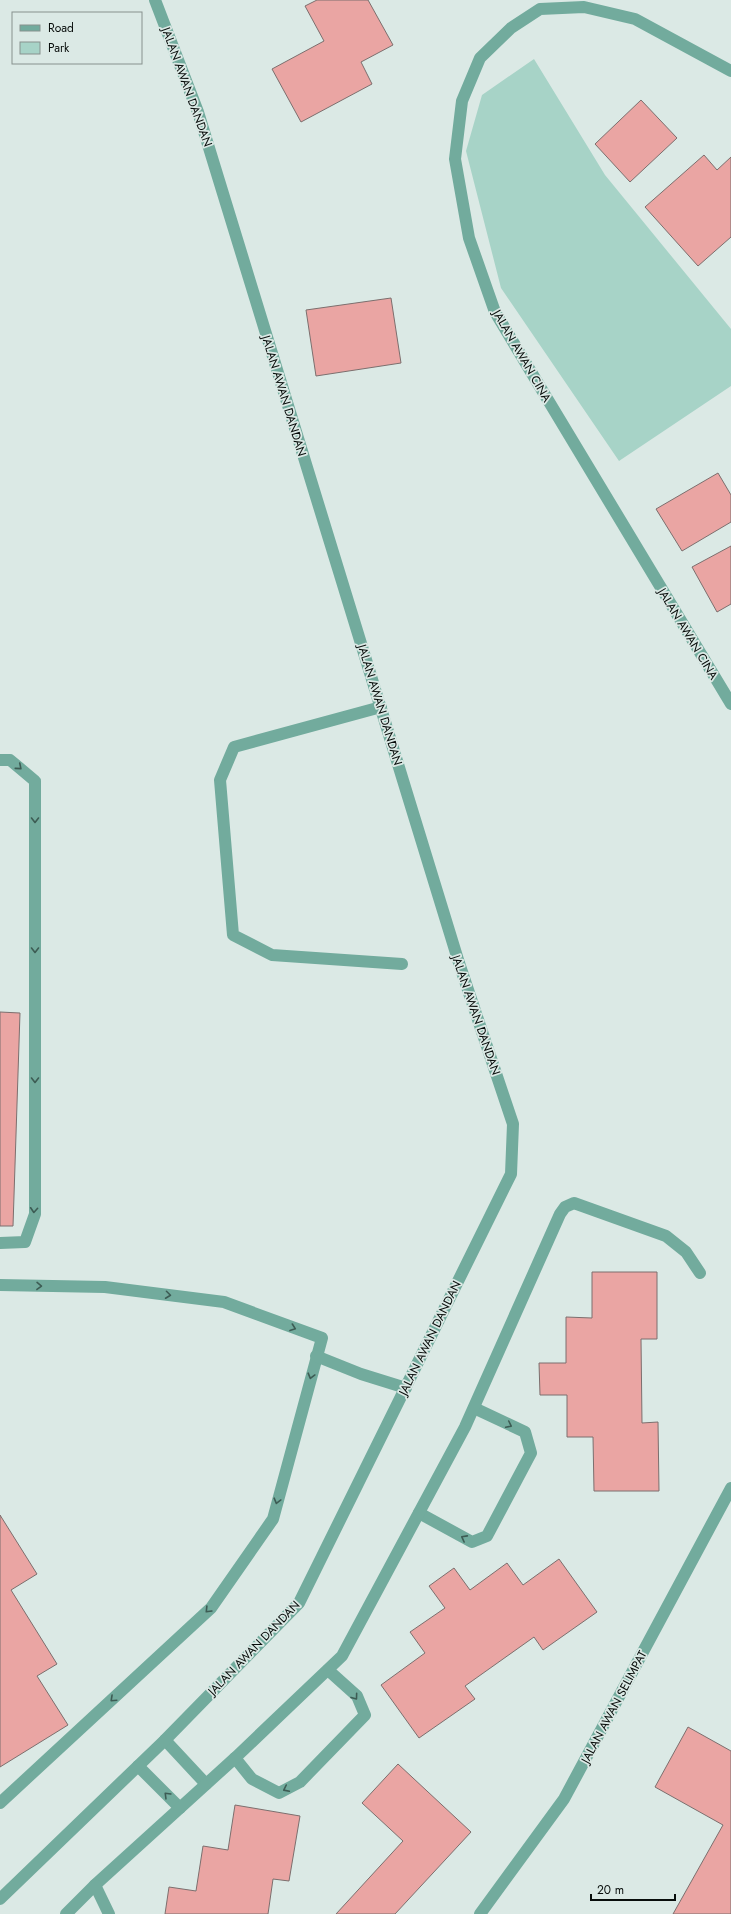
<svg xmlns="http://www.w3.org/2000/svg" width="731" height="1914" viewBox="0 0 731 1914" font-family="Jost,sans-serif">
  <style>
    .green { fill: #a7d3c7 }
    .building { fill: #eaa5a3; stroke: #7c6f6e }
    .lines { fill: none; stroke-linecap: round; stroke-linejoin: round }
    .minor { stroke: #72ab9d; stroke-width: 12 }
    .oneway { stroke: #3d5c54 }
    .labels { text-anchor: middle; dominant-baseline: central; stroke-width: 3.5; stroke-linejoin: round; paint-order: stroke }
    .street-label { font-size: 12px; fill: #080d0b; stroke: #dbe9e5 }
  </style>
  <rect width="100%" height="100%" fill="#dbe9e5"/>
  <!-- green -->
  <path class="green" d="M534 59 605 175 731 329V386L619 461 501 288 466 151 482 95Z"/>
  <!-- building -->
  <g class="building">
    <path d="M317 0H368L393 45 361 62 372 84 301 122 272 69 324 41 305 6Z"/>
    <path d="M641 100 677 138 630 182 595 144Z"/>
    <path d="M704 155 717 170 731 157V237L698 266 645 207Z"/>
    <path d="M391 298 401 363 316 376 306 310Z"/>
    <path d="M718 473 731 495V522L682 551 656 509Z"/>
    <path d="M731 546V604L717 612 692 567Z"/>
    <path d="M0 1012 20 1013 13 1226H0Z"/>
    <path d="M592 1272H657V1339H641L642 1423 658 1422 659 1491H594L593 1437H567V1395H540L539 1363H566V1317L592 1318Z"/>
    <path d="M0 1515 37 1574 11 1590 57 1664 37 1676 68 1725 0 1767Z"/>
    <path d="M559 1559 597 1612 543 1650 534 1637 465 1686 475 1699 419 1738 381 1685 425 1653 410 1632 445 1608 429 1586 454 1568 470 1590 507 1563 523 1585Z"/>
    <path d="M688 1727 731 1751V1914H673L723 1825 655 1787Z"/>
    <path d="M398 1764 471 1832 395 1914H336L403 1841 362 1803Z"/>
    <path d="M235 1805 300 1816 289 1881 273 1879 268 1914H165L169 1887 196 1891 203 1846 228 1850Z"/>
  </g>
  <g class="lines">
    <!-- minor -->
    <g class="minor">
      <path d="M731 71 635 19 584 7 540 9 511 28 480 58 462 101 455 159 469 238 495 312 731 704"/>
      <path d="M381 707 234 747 220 780 233 935 272 955 402 964"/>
      <path d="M0 760H10L35 781V1214L25 1242 0 1243"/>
      <path d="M0 1285 105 1287 224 1302 322 1338 273 1519 211 1608 0 1803"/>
      <path d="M316 1356 361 1374 406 1388"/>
      <path d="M419 1513 472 1542 487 1536 531 1453 525 1432 474 1408"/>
      <path d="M165 1740 206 1784"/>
      <path d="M235 1758 252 1779 279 1793 300 1782 365 1715 357 1696 328 1670"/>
      <path d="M138 1766 180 1808"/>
      <path d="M95 1885 235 1758 342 1656 465 1427 560 1214 565 1207 574 1203 666 1236 686 1252 700 1273"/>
      <path d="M0 1899 165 1740 299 1603 511 1174 513 1124 459 963 198 112 155 0"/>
      <path d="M66 1914 95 1885 109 1914"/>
      <path d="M480 1914 564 1799 731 1488"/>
    </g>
  </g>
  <!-- one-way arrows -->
  <defs><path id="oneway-chevron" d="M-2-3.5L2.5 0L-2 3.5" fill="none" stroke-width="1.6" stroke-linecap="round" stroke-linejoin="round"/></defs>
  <g class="oneway">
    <use href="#oneway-chevron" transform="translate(19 767) rotate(40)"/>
    <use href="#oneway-chevron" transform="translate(35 820) rotate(90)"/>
    <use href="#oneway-chevron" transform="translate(35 950) rotate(90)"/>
    <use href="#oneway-chevron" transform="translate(35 1080) rotate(90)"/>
    <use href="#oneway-chevron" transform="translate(34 1210) rotate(94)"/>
    <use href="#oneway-chevron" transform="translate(39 1286) rotate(1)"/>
    <use href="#oneway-chevron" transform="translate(168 1295) rotate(7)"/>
    <use href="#oneway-chevron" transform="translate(293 1328) rotate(20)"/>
    <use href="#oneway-chevron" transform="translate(311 1376) rotate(105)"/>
    <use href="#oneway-chevron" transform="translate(509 1425) rotate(26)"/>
    <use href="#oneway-chevron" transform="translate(277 1501) rotate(105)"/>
    <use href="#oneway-chevron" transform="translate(464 1538) rotate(-152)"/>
    <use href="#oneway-chevron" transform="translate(208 1610) rotate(134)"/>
    <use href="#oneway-chevron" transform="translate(355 1697) rotate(54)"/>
    <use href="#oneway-chevron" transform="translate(113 1699) rotate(137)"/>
    <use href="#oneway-chevron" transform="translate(286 1789) rotate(154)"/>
    <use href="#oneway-chevron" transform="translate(167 1795) rotate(-135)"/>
  </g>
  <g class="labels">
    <!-- street labels -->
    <g class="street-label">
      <text transform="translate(187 87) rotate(70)">JALAN AWAN DANDAN</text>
      <text transform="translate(522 356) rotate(60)">JALAN AWAN CINA</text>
      <text transform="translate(284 396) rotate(73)">JALAN AWAN DANDAN</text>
      <text transform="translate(688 634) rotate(59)">JALAN AWAN CINA</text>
      <text transform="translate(380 705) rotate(73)">JALAN AWAN DANDAN</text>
      <text transform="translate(476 1015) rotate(71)">JALAN AWAN DANDAN</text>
      <text transform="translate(430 1338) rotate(-64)">JALAN AWAN DANDAN</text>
      <text transform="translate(254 1648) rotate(-46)">JALAN AWAN DANDAN</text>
      <text transform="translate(614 1707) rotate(-62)">JALAN AWAN SELIMPAT</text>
    </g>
  </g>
  <!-- legend -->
  <rect x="12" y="12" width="130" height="52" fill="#dbe9e5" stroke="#87918e"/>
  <rect x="20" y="25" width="20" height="6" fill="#72ab9d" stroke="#87918e"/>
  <text x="48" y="32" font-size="12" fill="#080d0b">Road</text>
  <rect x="20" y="42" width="20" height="12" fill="#a7d3c7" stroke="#87918e"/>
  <text x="48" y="52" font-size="12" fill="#080d0b">Park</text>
  <!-- scale -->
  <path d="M591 1894v6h84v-6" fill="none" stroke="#080d0b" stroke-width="2"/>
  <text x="597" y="1894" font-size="12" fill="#080d0b" stroke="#dbe9e5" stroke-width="3" paint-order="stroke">20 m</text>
</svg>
